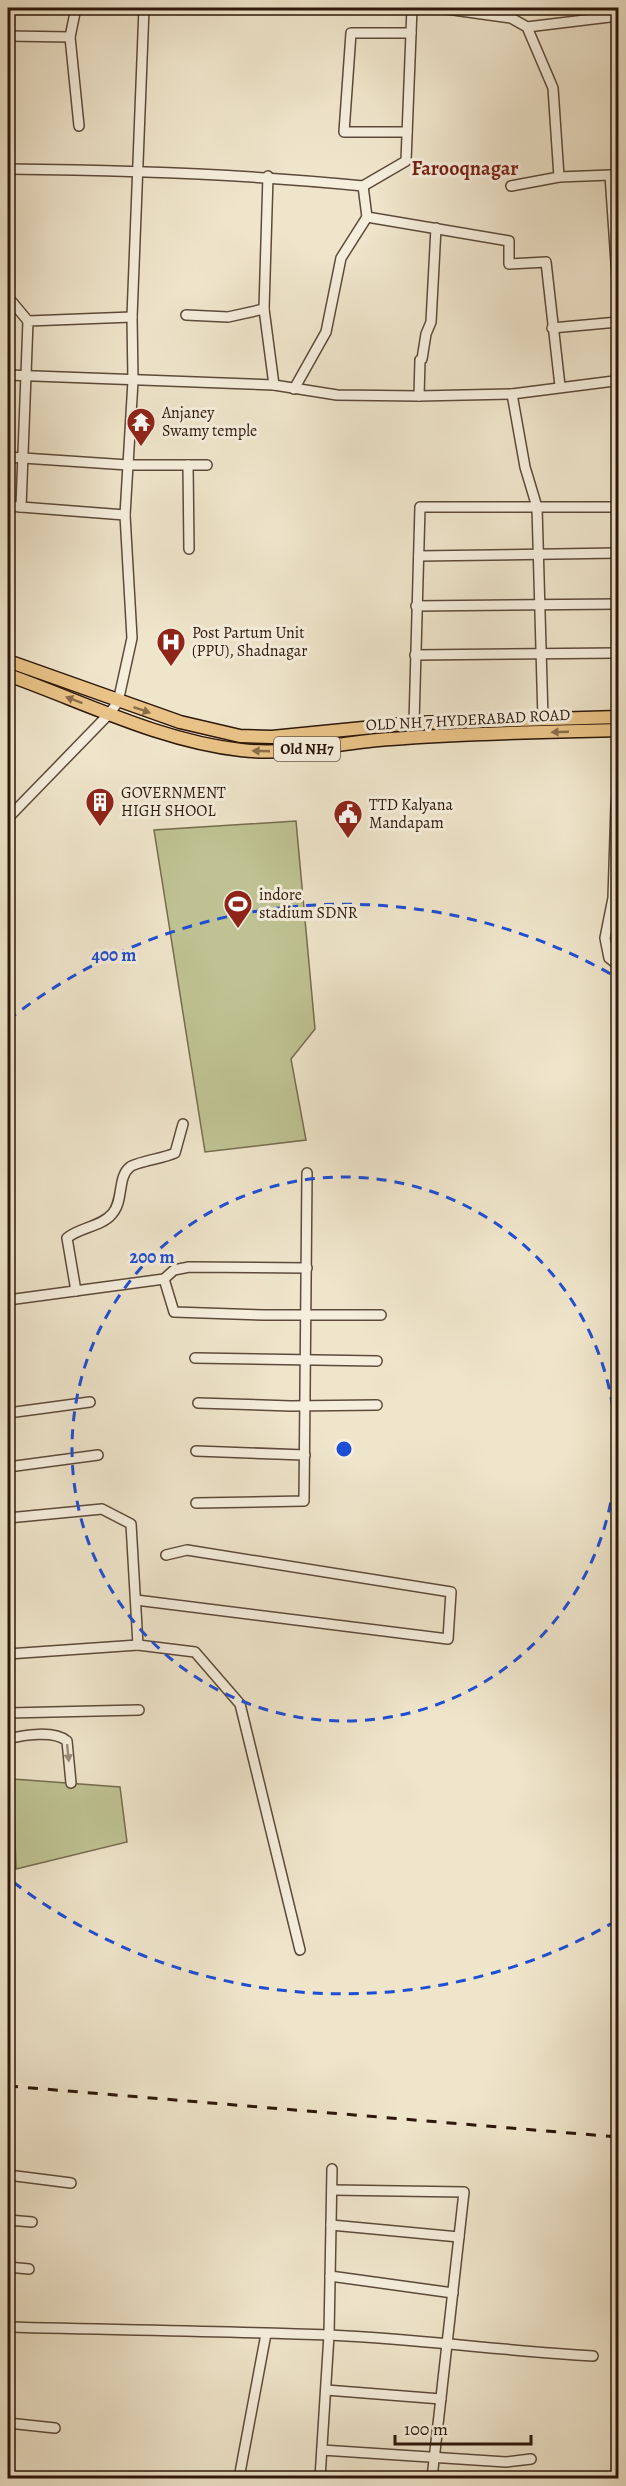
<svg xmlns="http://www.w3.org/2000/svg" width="626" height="2486" viewBox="0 0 626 2486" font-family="Alegreya,serif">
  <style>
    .green { fill: #bfc393; stroke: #766d4e; stroke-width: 1.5 }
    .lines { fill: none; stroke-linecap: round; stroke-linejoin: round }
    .minor-casing { stroke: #5d4a3a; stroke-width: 12 }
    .major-casing { stroke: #2c170a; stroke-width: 15 }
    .minor { stroke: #f5eedd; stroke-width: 9 }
    .major { stroke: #e8c286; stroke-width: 12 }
    .rail { stroke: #2c170a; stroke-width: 3; stroke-dasharray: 10 10; stroke-linecap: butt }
    .oneway { fill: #8a6c48 }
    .oneway2 { fill: #9b8d7e }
    .ring { fill: none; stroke: #1d4ed8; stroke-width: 3; stroke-dasharray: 10 8 }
    .labels { text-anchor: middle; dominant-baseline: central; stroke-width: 6; stroke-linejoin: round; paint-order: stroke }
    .shield { fill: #f5eedd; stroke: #685849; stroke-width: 1.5 }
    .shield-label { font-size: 15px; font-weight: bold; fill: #2c170a }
    .poi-label { font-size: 16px; fill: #2c170a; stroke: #f5eedd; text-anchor: start }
    .street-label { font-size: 16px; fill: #2c170a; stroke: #f5eedd }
    .quarter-label { font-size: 20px; font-weight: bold; fill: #7a1f14; stroke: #f5eedd }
    .centre { fill: #1d4ed8; stroke: #f5eedd; stroke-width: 3 }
    .ring-label { font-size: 18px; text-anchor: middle; font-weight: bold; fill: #1d4ed8; stroke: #f5eedd; stroke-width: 6; stroke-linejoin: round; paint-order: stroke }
  </style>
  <rect width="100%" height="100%" fill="#efe5cb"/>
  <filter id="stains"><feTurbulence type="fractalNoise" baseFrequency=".00333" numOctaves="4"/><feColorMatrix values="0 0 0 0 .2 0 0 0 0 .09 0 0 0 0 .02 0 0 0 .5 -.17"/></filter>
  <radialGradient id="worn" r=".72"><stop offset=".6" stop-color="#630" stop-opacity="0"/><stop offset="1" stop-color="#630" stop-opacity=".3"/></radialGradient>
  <!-- green -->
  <g class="green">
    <path d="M296 821 315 1029 291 1059 306 1140 205 1152 154 830Z"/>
    <path d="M13 1779 120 1787 127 1842 16 1869Z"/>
  </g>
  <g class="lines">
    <!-- minor casing -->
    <g class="minor-casing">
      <g id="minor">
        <path d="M76 8 70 37 79 126"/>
        <path d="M439 8 511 18 527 27 553 88 559 177 511 186"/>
        <path d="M527 27 618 16"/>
        <path d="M8 36 70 37"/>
        <path d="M407 132H344L351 33H411"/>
        <path d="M8 169C126 170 244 174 363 186L367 217 509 241V264L546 262 560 386"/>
        <path d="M268 176 264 309 274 385"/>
        <path d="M559 177 610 175 618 292"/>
        <path d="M363 186 406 161 412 8"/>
        <path d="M8 297 28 321"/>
        <path d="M186 315 228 317 264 309"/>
        <path d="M552 328 618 322"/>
        <path d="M8 375 274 385 337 395 419 396 512 394 614 381 618 384"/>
        <path d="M294 389 326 332 341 258 367 217"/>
        <path d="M512 394 525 467 537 507 543 719"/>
        <path d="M419 396 420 360 422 359 426 334 431 322 436 228"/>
        <path d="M8 457 128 465H207"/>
        <path d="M188 465 189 549"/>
        <path d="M8 506 21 507"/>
        <path d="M125 515 21 507 28 321 132 317"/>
        <path d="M419 556 618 553"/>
        <path d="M416 606 618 604"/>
        <path d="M415 655 618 653"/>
        <path d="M414 723 420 507H618"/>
        <path d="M618 788 616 805 613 898 605 938 609 958 618 965"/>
        <path d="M8 818 109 714 118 702 132 638 125 515 133 381 132 317 144 8"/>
        <path d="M164 1279 174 1312 264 1315H381"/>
        <path d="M76 1291 67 1238C80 1227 101 1227 112 1214 124 1201 117 1177 130 1167 136 1162 165 1158 175 1153L183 1124"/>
        <path d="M8 1300 164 1279 174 1270 189 1267 307 1268"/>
        <path d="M195 1358 377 1361"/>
        <path d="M198 1403 291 1406 377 1405"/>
        <path d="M8 1413 90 1402"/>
        <path d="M196 1451 305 1455"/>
        <path d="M8 1467 98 1455"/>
        <path d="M196 1503 304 1501 307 1173"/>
        <path d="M8 1518 102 1509 131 1524 138 1645 195 1652 240 1704 300 1950"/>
        <path d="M136 1600 448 1639 451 1592 187 1550 166 1555"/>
        <path d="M8 1654 138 1645"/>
        <path d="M8 1713 139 1710"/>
        <path d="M8 1739C23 1735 54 1730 67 1741L71 1783"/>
        <path d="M8 1821 9 1874"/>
        <path d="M8 2175 71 2183"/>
        <path d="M332 2190 464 2192 432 2478"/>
        <path d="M8 2220 32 2222"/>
        <path d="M331 2225 459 2237"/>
        <path d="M8 2267 29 2269"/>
        <path d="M330 2276 453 2293"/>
        <path d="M8 2327C115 2330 223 2331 330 2335 418 2339 505 2351 593 2356"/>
        <path d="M326 2390 441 2399"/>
        <path d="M8 2423 55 2428"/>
        <path d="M322 2450 506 2462 531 2459"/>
        <path d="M239 2478 266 2334"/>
        <path d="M320 2478 329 2335 332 2169"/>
      </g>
    </g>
    <!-- major casing -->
    <g class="major-casing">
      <g id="major">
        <path d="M8 661 180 722 240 736 272 737 414 723 618 717"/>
        <path d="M8 675C84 702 160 741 241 750 291 756 341 742 391 739 466 733 543 732 618 730"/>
      </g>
    </g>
    <!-- minor -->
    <use href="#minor" class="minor"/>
    <!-- major -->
    <use href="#major" class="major"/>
    <!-- rail -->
    <path class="rail" d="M8 2086 618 2137"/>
  </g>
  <!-- one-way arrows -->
  <defs><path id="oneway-solid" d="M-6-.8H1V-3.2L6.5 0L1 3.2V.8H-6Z" transform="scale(1.5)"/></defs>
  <g class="oneway">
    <use href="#oneway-solid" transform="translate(74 700) rotate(-159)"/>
    <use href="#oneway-solid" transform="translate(142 710) rotate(19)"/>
    <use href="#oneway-solid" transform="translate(560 732) rotate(178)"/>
    <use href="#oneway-solid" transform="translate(261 751) rotate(-178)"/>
  </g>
  <use class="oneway2" href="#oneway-solid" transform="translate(68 1753) rotate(84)"/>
  <!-- distance rings -->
  <g class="ring">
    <circle cx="344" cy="1449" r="272"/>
    <path d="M616 1921A545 545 0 0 1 8 1878M8 1020A545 545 0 0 1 616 977"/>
  </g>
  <!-- icons -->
  <defs>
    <g id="temple-pin" transform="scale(1.5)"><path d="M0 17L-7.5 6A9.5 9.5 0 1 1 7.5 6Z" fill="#8f2418" stroke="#f5eedd"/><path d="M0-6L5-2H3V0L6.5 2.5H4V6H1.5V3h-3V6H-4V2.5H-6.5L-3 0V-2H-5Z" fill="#fff"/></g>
    <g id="hospital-pin" transform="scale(1.5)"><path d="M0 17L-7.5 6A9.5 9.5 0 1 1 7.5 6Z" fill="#8f2418" stroke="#f5eedd"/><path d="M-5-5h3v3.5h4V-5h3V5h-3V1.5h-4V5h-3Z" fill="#fff"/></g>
    <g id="building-pin" transform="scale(1.5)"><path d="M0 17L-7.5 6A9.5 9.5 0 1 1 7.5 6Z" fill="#8f2418" stroke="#f5eedd"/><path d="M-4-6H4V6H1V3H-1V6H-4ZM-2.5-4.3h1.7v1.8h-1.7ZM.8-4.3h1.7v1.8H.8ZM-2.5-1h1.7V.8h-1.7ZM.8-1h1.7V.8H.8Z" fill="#fff"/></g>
    <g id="civic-pin" transform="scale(1.5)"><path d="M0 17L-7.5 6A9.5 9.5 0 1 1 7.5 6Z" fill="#8f2418" stroke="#f5eedd"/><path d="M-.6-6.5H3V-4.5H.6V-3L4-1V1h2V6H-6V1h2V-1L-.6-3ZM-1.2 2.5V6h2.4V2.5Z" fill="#fff"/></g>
    <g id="stadium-pin" transform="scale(1.5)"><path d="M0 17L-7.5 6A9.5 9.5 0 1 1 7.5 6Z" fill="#8f2418" stroke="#f5eedd"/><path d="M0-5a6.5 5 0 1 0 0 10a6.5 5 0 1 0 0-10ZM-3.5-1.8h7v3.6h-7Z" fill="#fff"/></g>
  </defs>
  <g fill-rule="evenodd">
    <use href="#temple-pin" x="141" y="422"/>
    <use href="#hospital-pin" x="171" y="642"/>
    <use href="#building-pin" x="100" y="802"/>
    <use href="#civic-pin" x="348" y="814"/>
    <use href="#stadium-pin" x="238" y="904"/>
  </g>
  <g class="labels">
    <!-- shield labels -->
    <rect class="shield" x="274" y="737" width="66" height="24" rx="4.5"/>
    <g class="shield-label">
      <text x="307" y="749">Old NH7</text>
    </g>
    <!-- poi labels -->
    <g class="poi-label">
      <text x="162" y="413">Anjaney<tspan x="162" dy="18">Swamy temple</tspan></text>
      <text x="192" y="633">Post Partum Unit<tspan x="192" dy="18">(PPU), Shadnagar</tspan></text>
      <text x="121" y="793">GOVERNMENT<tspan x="121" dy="18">HIGH SHOOL</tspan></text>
      <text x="369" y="805">TTD Kalyana<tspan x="369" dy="18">Mandapam</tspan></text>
      <text x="259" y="895">indore<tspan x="259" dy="18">stadium SDNR</tspan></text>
    </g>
    <!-- street labels -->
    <g class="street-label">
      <text transform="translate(468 720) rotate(-3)">OLD NH 7 HYDERABAD ROAD</text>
    </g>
    <!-- quarter labels -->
    <g class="quarter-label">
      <text x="465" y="168">Farooqnagar</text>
    </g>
  </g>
  <circle cx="344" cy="1449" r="9" class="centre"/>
  <g class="ring-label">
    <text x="114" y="961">400 m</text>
    <text x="152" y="1263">200 m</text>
  </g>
  <!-- margin -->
  <rect width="626" height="2486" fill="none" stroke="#efe5cb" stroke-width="30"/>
  <rect x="9" y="9" width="608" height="2468" fill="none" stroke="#2c170a" stroke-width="3"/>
  <rect x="15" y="15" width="596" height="2456" fill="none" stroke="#2c170a" stroke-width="1.5"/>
  <!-- scale -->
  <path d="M395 2435v9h136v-9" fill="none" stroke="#2c170a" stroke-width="3"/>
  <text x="404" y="2435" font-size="18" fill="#2c170a" stroke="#f5eedd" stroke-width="4.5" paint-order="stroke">100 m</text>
  <rect width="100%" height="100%" filter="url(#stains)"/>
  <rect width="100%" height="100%" fill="url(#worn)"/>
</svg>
